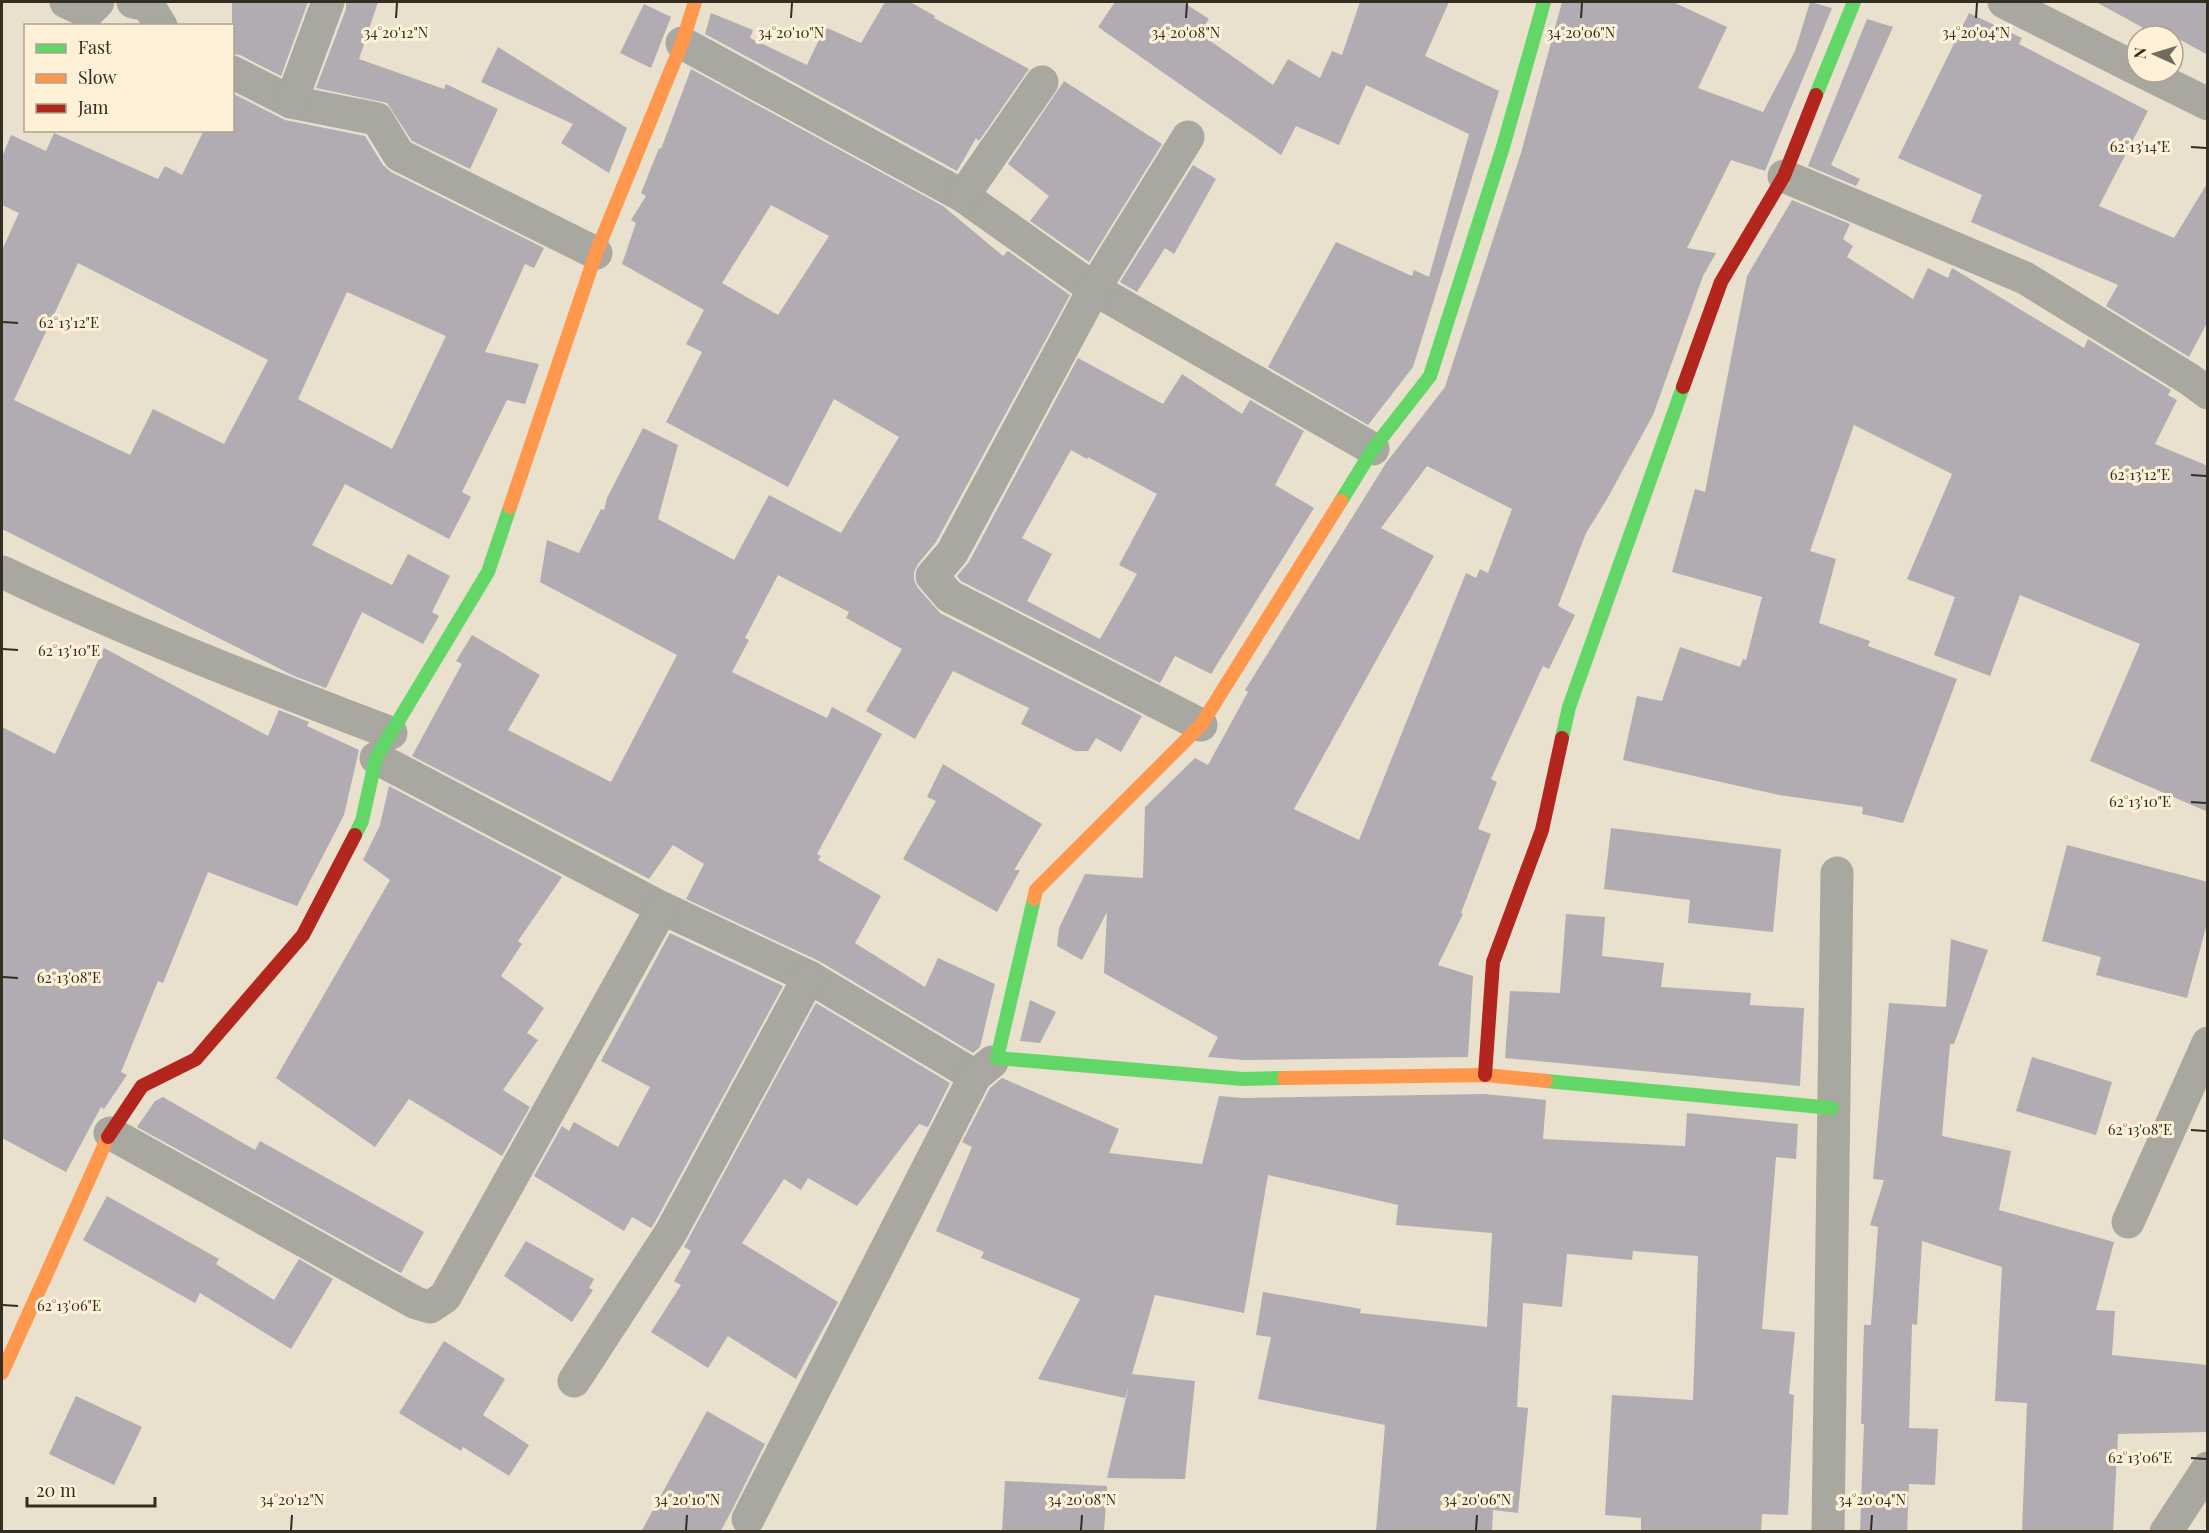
<svg xmlns="http://www.w3.org/2000/svg" width="2209" height="1533" viewBox="0 0 2209 1533" font-family="'Playfair Display',serif">
  <style>
    .building { fill: #b0acb1; fill-rule: evenodd }
    .lines { fill: none; stroke-linecap: round; stroke-linejoin: round }
    .street { stroke: #a8a7a0; stroke-width: 33 }
    .fast { stroke: #63d668; stroke-width: 14 }
    .slow { stroke: #ff974d; stroke-width: 14 }
    .jam { stroke: #b3261e; stroke-width: 14 }
    .ticks { fill: none; stroke: #342d21; stroke-width: 2 }
    .ticks-label { font-size: 15px; text-anchor: middle; fill: #342d21; stroke: #fef1d7; stroke-width: 6; stroke-linejoin: round; paint-order: stroke }
  </style>
  <rect width="100%" height="100%" fill="#e9e0ce"/>
  <!-- building -->
  <g class="building">
    <path d="M232 2H308L281 76 240 55 232 54Z"/>
    <path d="M346 2H378L359 59 444 89 446 84 498 109 470 169 412 141 387 103 316 88 346 9Z"/>
    <path d="M885 2H910L935 16 934 18 1029 69 979 141 976 138 957 171 705 34 711 13 753 30 750 38 807 65 825 27 861 43Z"/>
    <path d="M1115 2H1183L1209 19 1199 33 1273 85 1288 59 1320 78 1332 51 1342 55 1360 2H1449L1425 56 1499 91 1413 367 1368 425 1268 367 1336 242 1412 276 1414 270 1429 277 1469 134 1366 85 1339 145 1296 126 1281 155 1098 27Z"/>
    <path d="M1562 2H1673L1727 27 1698 88 1763 112 1795 51 1810 2 1832 8 1765 171 1731 160 1687 248 1716 253 1703 276 1653 415 1607 499 1586 533 1558 606 1575 615 1549 669 1543 666 1491 779 1497 782 1478 829 1491 834 1461 913 1463 914 1438 965 1473 976 1468 1057 1244 1060 1208 1057 1218 1037 1104 973 1107 912 1082 960 1057 946 1059 928 1085 874 1143 878 1145 807 1195 758 1208 765 1248 692 1245 690 1386 463 1445 387 1521 153ZM1427 466 1512 509 1488 573 1480 569 1476 578 1466 573 1359 840 1294 809 1434 556 1381 528Z"/>
    <path d="M2096 2H2208V55L2173 36H2158Z"/>
    <path d="M644 4 671 17 651 68 620 53Z"/>
    <path d="M1969 13 2022 38 2019 44 2148 111 2099 206 2174 238 2208 182V321L2189 357 2106 306 2118 285 1971 222 1982 195 1898 158Z"/>
    <path d="M1867 19 1893 27 1831 165 1860 179 1856 186 1808 166Z"/>
    <path d="M498 47 627 128 609 173 561 143 573 124 481 82Z"/>
    <path d="M691 69 943 206 1003 256 1008 251 1070 295 936 542 918 564 914 572V580L918 588 940 613 1142 716 1121 752 1096 738 1088 751H1075L1021 724 1029 708 953 671 915 739 866 711 902 649 846 618 849 612 778 575 745 638 749 640 732 672 827 718 832 707 882 734 817 854 821 856 818 860 881 896 855 943 925 987 938 958 995 984 980 1047 973 1053 819 961 686 899 704 864 673 845 649 879 412 756 462 664 456 661 472 635 540 675 508 730 611 782 677 655 540 582 547 540 579 553 601 509 604 510 607 498 643 428 678 445 658 519 734 560 769 495 841 533 899 437 834 399 788 487 666 422 702 352 686 344 704 310 622 264 636 223 631 220 646 196 641 193 659 148 661 149ZM771 205 829 236 778 315 722 283Z"/>
    <path d="M1064 81 1162 144 1089 262 1030 221 1049 196 1008 164Z"/>
    <path d="M232 93 285 120 365 136 383 165 391 172 544 248 534 268 525 264 485 352 539 364 525 404 507 400 462 492 471 497 449 539 345 484 312 545 392 585 408 554 450 576 432 612 439 616 423 644 362 612 326 688 294 676 2 529V250L19 213 2 205V157L11 135 46 151 54 133 158 179 165 166 182 175 204 130H232ZM78 263 268 360 224 444 153 409 130 455 14 400ZM347 292 446 336 392 449 298 399Z"/>
    <path d="M1193 165 1216 179 1174 254 1165 248 1137 292 1120 282Z"/>
    <path d="M1792 200 1850 224 1843 239 1853 246 1847 257 1913 299 1928 268 1948 278 1952 268 2084 348 2088 339 2171 390 2168 395 2177 400 2155 444 2208 466V812L2090 761 2140 644 2020 595 1990 676 1934 655 1955 597 1907 579 1952 474 1854 425 1810 551 1836 559 1819 623 1870 641 1868 646 1957 679 1903 823 1862 814 1863 807 1779 795 1623 760 1637 696 1662 701 1680 647 1740 667 1743 659 1746 660 1762 597 1672 572 1695 489 1705 492 1747 276Z"/>
    <path d="M1078 358 1163 404 1182 374 1242 414 1250 400 1304 431 1275 485 1314 508 1211 674 1175 656 1160 683 961 581 957 576 969 562ZM1071 450 1087 459 1088 457 1157 494 1119 565 1137 574 1100 639 1027 601 1052 554 1022 538Z"/>
    <path d="M104 648 268 736 279 710 309 722 307 726 359 750 344 815 297 906 208 872 163 983 158 981 121 1072 127 1075 104 1109 101 1107 66 1172 2 1138V727L55 754Z"/>
    <path d="M943 764 1042 824 1014 870H1020L997 912 903 859 936 801 927 797Z"/>
    <path d="M389 786 562 877 518 941 522 944 501 976 544 1008 527 1033 538 1040 503 1090 530 1107 502 1156 409 1099 375 1147 276 1078 390 880 363 860 380 825Z"/>
    <path d="M1611 828 1781 849 1773 932 1688 923 1690 900 1604 889Z"/>
    <path d="M2067 845 2208 882V920L2187 998 2096 975 2101 957 2042 941Z"/>
    <path d="M1566 914 1605 917 1602 956 1664 963 1661 987 1751 993 1750 1005 1804 1008 1800 1086 1505 1058 1510 991 1560 993Z"/>
    <path d="M670 933 783 986 655 1222 651 1228 632 1217 624 1231 534 1176 562 1126 569 1131 574 1122 618 1147 650 1087 601 1061Z"/>
    <path d="M1951 939 1988 950 1954 1044H1950L1942 1136 2011 1151 1999 1210 2114 1242 2096 1310 2115 1311 2112 1355 2208 1365V1432L2118 1434 2113 1532H2022L2027 1403 1995 1401 2002 1267 1922 1241 1917 1325 1912 1324 1909 1428 1938 1429 1935 1485 1909 1484 1907 1532H1860L1864 1424H1861L1864 1325H1871L1878 1227 1870 1225 1884 1180 1873 1179 1889 1003 1946 1007Z"/>
    <path d="M1030 1000 1056 1012 1040 1043 1020 1041Z"/>
    <path d="M816 1003 950 1083 928 1127 919 1124 857 1206 808 1178 801 1190 784 1179 742 1243 838 1302 796 1379 728 1336 708 1368 651 1332 681 1285 674 1281 691 1251 684 1247Z"/>
    <path d="M2032 1057 2112 1082 2096 1135 2016 1111Z"/>
    <path d="M1002 1078 1119 1129 1109 1153 1202 1164 1219 1096 1243 1098 1484 1094 1546 1100 1543 1139 1685 1146 1687 1113 1798 1124 1796 1159 1776 1157 1762 1329 1795 1332 1789 1394 1794 1395 1788 1515 1762 1514 1761 1532H1641V1518L1605 1515 1612 1395 1693 1400 1698 1256 1633 1251 1632 1260 1567 1254 1562 1307 1523 1303 1517 1407 1528 1408 1518 1513 1493 1510 1492 1532H1376L1385 1425 1258 1399 1271 1337 1256 1335 1263 1292 1361 1309 1360 1313 1487 1327 1492 1233 1396 1225 1398 1205 1268 1175 1244 1313 1155 1295 1132 1374 1195 1381 1185 1479 1107 1478 1129 1385 1125 1398 1038 1379 1080 1299 981 1258 984 1252 936 1231 972 1147 962 1142 990 1088Z"/>
    <path d="M163 1097 255 1150 260 1141 424 1232 401 1273 137 1127 155 1101Z"/>
    <path d="M107 1196 219 1259 216 1264 274 1300 299 1259 333 1279 291 1349 200 1293 195 1303 83 1240Z"/>
    <path d="M526 1241 594 1279 589 1288 593 1290 572 1322 504 1276Z"/>
    <path d="M444 1341 505 1379 483 1415 529 1445 509 1476 463 1447 461 1451 399 1413Z"/>
    <path d="M76 1396 142 1427 114 1485 49 1454Z"/>
    <path d="M707 1411 765 1444 731 1512 720 1532H641Z"/>
    <path d="M1005 1481 1107 1486 1104 1532H1002Z"/>
  </g>
  <g class="lines">
    <!-- street -->
    <g class="street">
      <path d="M66 2 88 12 98 2"/>
      <path d="M133 2 148 5 161 26"/>
      <path d="M2004 2 2137 69"/>
      <path d="M682 43 963 196 1094 289 1373 449"/>
      <path d="M232 72 291 102 377 119 399 155 596 253"/>
      <path d="M2143 72 2208 104"/>
      <path d="M291 102 328 2"/>
      <path d="M1188 137 1094 289 952 553 932 576 949 596 1201 725"/>
      <path d="M1784 176 2025 278 2189 379 2208 393"/>
      <path d="M963 196 1042 82"/>
      <path d="M2 572C128 632 260 683 391 733"/>
      <path d="M376 758 662 908 809 977 975 1076"/>
      <path d="M110 1133 416 1303 430 1307 445 1297 662 908"/>
      <path d="M2128 1222 2208 1043"/>
      <path d="M574 1381 671 1232 809 977"/>
      <path d="M748 1519 975 1076 992 1062"/>
      <path d="M1828 1532 1837 873"/>
      <path d="M2166 1532 2208 1468"/>
    </g>
    <!-- fast -->
    <g class="fast">
      <path d="M1816 95 1854 2"/>
      <path d="M1341 501 1373 449 1430 376 1503 147 1544 2"/>
      <path d="M1562 738 1569 707 1683 387"/>
      <path d="M355 835 362 821 376 758 488 572 510 507"/>
      <path d="M1034 899 997 1058 1243 1079 1284 1078"/>
      <path d="M1546 1081 1832 1108"/>
    </g>
    <!-- slow -->
    <g class="slow">
      <path d="M510 507 596 253 682 43 695 2"/>
      <path d="M1034 899 1036 890 1201 725 1341 501"/>
      <path d="M1284 1078 1485 1075 1546 1081"/>
      <path d="M2 1373 108 1137"/>
    </g>
    <!-- jam -->
    <g class="jam">
      <path d="M1683 387 1721 282 1784 176 1816 95"/>
      <path d="M1485 1075 1493 962 1542 830 1562 738"/>
      <path d="M108 1137 142 1086 196 1059 303 935 355 835"/>
    </g>
  </g>
  <!-- ticks -->
  <path class="ticks" d="M396 18 397 3M791 18 792 3M1186 18 1187 3M1581 18 1582 3M1976 18 1977 3M2191 147 2206 148M3 322 18 323M2191 475 2206 476M3 649 18 650M2191 802 2206 803M3 977 18 978M2191 1130 2206 1131M3 1305 18 1306M2191 1458 2206 1459M291 1530 292 1515M686 1530 687 1515M1081 1530 1082 1515M1476 1530 1477 1515M1871 1530 1872 1515"/>
  <g class="ticks-label">
    <text x="396" y="38">34°20'12"N</text>
    <text x="791" y="38">34°20'10"N</text>
    <text x="1186" y="38">34°20'08"N</text>
    <text x="1581" y="38">34°20'06"N</text>
    <text x="1976" y="38">34°20'04"N</text>
    <text x="2140" y="152">62°13'14"E</text>
    <text x="69" y="328">62°13'12"E</text>
    <text x="2140" y="480">62°13'12"E</text>
    <text x="69" y="656">62°13'10"E</text>
    <text x="2140" y="807">62°13'10"E</text>
    <text x="69" y="983">62°13'08"E</text>
    <text x="2140" y="1135">62°13'08"E</text>
    <text x="69" y="1311">62°13'06"E</text>
    <text x="2140" y="1463">62°13'06"E</text>
    <text x="292" y="1505">34°20'12"N</text>
    <text x="687" y="1505">34°20'10"N</text>
    <text x="1082" y="1505">34°20'08"N</text>
    <text x="1477" y="1505">34°20'06"N</text>
    <text x="1872" y="1505">34°20'04"N</text>
  </g>
  <!-- border -->
  <rect width="2209" height="1533" fill="none" stroke="#342d21" stroke-width="6"/>
  <!-- legend -->
  <rect x="24" y="24" width="210" height="108" fill="#fef1d7" stroke="#ada38e" stroke-width="1.5"/>
  <rect x="36" y="44" width="30" height="9" fill="#63d668" stroke="#ada38e" stroke-width="1.5"/>
  <text x="78" y="54" font-size="18" fill="#342d21">Fast</text>
  <rect x="36" y="74" width="30" height="9" fill="#ff974d" stroke="#ada38e" stroke-width="1.5"/>
  <text x="78" y="84" font-size="18" fill="#342d21">Slow</text>
  <rect x="36" y="104" width="30" height="9" fill="#b3261e" stroke="#ada38e" stroke-width="1.5"/>
  <text x="78" y="114" font-size="18" fill="#342d21">Jam</text>
  <!-- north arrow -->
  <g transform="translate(2155 54) rotate(274)"><circle r="28" fill="#fef1d7" stroke="#ada38e" stroke-width="1.5"/>
  <path d="M0-4.5L10 22L0 15L-10 22Z" fill="#736c5e"/>
  <text y="-9" font-size="16" font-weight="bold" text-anchor="middle" fill="#342d21">N</text>
  </g>
  <!-- scale -->
  <path d="M27 1497v9h128v-9" fill="none" stroke="#342d21" stroke-width="3"/>
  <text x="36" y="1497" font-size="18" fill="#342d21" stroke="#fef1d7" stroke-width="4.5" paint-order="stroke">20 m</text>
</svg>
